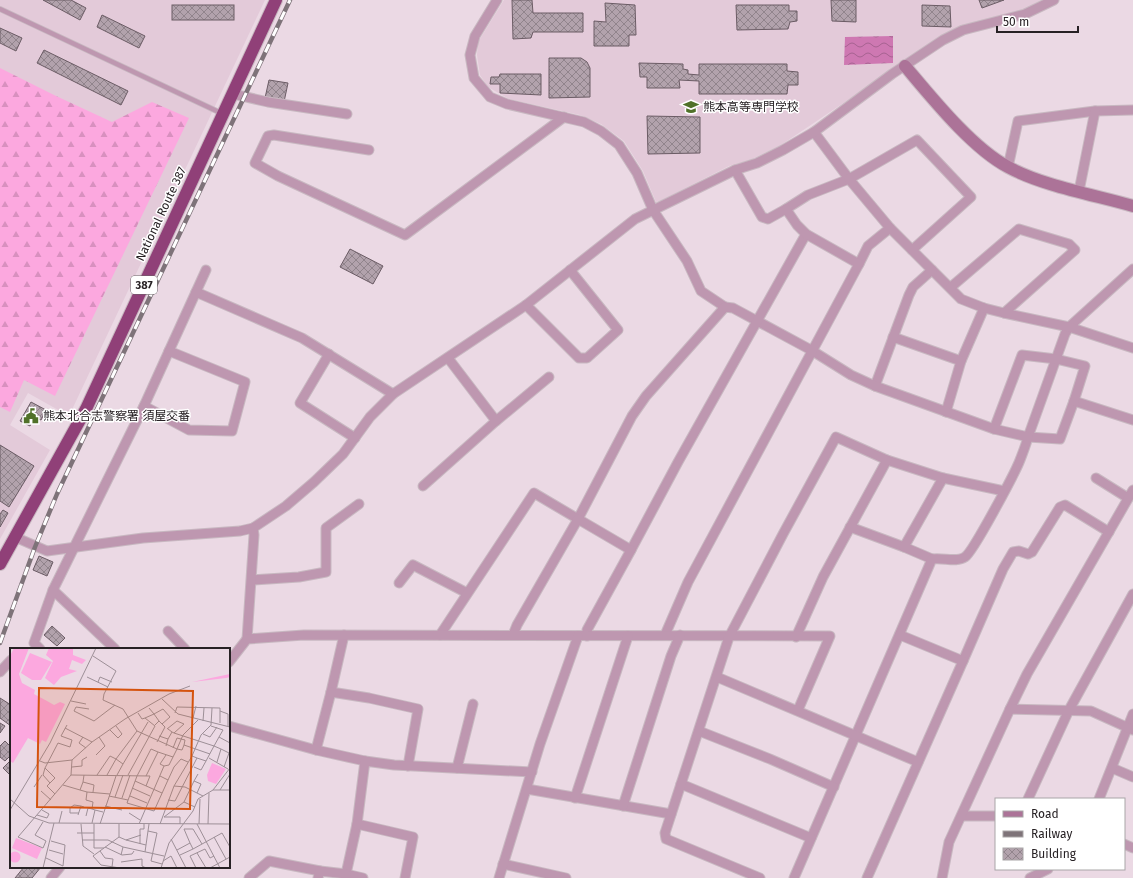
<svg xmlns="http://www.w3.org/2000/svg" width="1133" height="878" viewBox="0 0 1133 878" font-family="'Fira Sans','Noto Sans JP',sans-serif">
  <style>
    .built { fill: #e3cad9 }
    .forest { fill: url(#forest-firs) }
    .water { fill: url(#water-waves) }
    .building { fill: url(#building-cross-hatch); stroke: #6b5c65 }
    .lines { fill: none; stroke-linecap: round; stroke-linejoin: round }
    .lane-casing { stroke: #c8b8c1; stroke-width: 6 }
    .street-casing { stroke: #c8b8c1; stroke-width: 11 }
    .secondary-casing { stroke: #c8b8c1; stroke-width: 14 }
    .highway-casing { stroke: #c8b8c1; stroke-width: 14 }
    .lane { stroke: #be97b0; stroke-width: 4.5 }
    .street { stroke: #be97b0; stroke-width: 9 }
    .secondary { stroke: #ac7398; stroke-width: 12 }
    .highway { stroke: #904078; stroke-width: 12 }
    .rail-casing { stroke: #7e7379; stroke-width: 4.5 }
    .rail { stroke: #fff; stroke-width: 3; stroke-dasharray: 9; stroke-linecap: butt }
    .labels { text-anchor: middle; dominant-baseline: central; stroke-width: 3; stroke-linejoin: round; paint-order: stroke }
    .shield { fill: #fff; stroke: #686466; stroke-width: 1 }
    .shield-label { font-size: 11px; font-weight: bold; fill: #272124 }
    .poi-label { font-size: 12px; fill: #272124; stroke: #fff; text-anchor: start }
    .street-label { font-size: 12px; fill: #272124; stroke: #fff }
    .inset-road { fill: none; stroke: #9d8f97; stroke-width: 1 }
    .view { fill: #d5530e; fill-opacity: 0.15; stroke: #d5530e; stroke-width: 2 }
    .inset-edge { fill: none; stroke: #272124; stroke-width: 2 }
  </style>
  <defs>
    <pattern id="forest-firs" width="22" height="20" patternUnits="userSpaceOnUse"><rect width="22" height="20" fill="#fca8df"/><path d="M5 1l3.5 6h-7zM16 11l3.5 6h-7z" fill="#d890bf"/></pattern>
    <pattern id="water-waves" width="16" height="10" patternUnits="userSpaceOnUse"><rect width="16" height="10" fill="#ce78b2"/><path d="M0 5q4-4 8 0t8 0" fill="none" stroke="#a76291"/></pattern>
    <pattern id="building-cross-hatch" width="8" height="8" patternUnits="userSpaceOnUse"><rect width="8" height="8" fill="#b2a2ac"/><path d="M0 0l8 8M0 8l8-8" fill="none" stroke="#91848c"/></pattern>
  </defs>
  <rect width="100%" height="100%" fill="#ebd9e4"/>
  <!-- built -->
  <g class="built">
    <path d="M0 0H265L69 416 28 393 10 425 50 450 0 539Z"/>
    <path d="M504 0H1042L1023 10 940 38 781 145 750 160 729 166 660 201 656 202 643 171 624 141 601 124 580 115 509 99 488 87 480 75 477 55 478 42Z"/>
  </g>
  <!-- forest -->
  <path class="forest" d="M0 68 54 95 112 122 152 102 189 118 55 396 24 380 10 412 0 407Z"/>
  <!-- water -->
  <path class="water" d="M893 36V63L844 65 845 37Z"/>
  <!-- building -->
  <g class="building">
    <path d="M43 0H71L86 8 80 20Z"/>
    <path d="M512 0H532L533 13H583V32H533L531 38 513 39Z"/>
    <path d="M831 0H856V22L832 21Z"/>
    <path d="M979 0H1004L982 8Z"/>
    <path d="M605 3 635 5 636 35H629V46H594V21L606 22Z"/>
    <rect x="172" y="5" width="62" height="15"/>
    <path d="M736 5H789V11H797V21L790 22 788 29 737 30Z"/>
    <path d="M922 5 950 6 951 27 922 26Z"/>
    <path d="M102 15 145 36 139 48 97 27Z"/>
    <path d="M0 28 22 38 16 51 0 43Z"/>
    <path d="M44 50 128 91 121 105 37 63Z"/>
    <path d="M549 58H581L587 62 590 68V97L549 98Z"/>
    <path d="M639 63 683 64V69L688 70V74L699 75V64H787V71L798 72V85H788L787 94H699V81L679 80 680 88H647V77H640Z"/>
    <path d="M500 74H541V95L500 93V84H490L491 77H499Z"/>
    <path d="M269 80 288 83 284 102 265 98Z"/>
    <path d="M647 116 700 117V153L648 154Z"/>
    <path d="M350 249 383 266 373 284 340 267Z"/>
    <path d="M31 402 46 410 41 420 34 417 30 426 20 421Z"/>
    <path d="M0 445 34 466 9 507 0 501Z"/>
    <path d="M3 510 8 513 0 527V514Z"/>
    <path d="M39 556 53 562 47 576 33 570Z"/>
    <path d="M52 626 65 638 57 646 44 635Z"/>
    <path d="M0 698 11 705V726L0 718Z"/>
    <path d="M0 723 5 726 0 733Z"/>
    <path d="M5 741 11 747V755L5 761 0 757V746Z"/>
    <path d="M11 760V776L3 768Z"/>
    <path d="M24 867H41L32 878H15Z"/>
  </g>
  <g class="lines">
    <!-- lane casing -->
    <g class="lane-casing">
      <path id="lane" d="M0 9 223 114"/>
    </g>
    <!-- street casing -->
    <g class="street-casing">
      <g id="street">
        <path d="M497 0 475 36 470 55 474 78 490 97 507 104 584 122 601 131 619 145 637 173 653 210 687 261 701 291 725 307"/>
        <path d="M233 94 268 102 347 114"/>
        <path d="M369 150 274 135 268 136 255 163 278 176 405 235 564 117"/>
        <path d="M1008 167 1018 121 1095 111 1133 110"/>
        <path d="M1079 191 1095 111"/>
        <path d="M786 209 808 195 849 179 814 132"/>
        <path d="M859 264 868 246 890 228 849 179 917 140 971 197 912 250"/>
        <path d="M1133 269 1069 327 1065 334 1028 437 1060 439 1074 401 1133 420"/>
        <path d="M932 270 961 299 984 308 961 361"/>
        <path d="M951 287 1019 229 1069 244 1075 250 1004 313 984 308"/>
        <path d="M196 292 302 338 393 394"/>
        <path d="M526 305 579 358H587L618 330 570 270"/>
        <path d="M1004 313 1069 327 1133 348"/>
        <path d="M893 337 961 361 946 412"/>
        <path d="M329 354 300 403 355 438"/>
        <path d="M875 386 909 295 913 287 932 270 890 228"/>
        <path d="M144 406 169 351"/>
        <path d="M496 421 549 377"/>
        <path d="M994 429 1022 355 1056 359 1085 366 1074 401"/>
        <path d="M1096 478 1128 498"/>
        <path d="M423 486 496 421 448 358"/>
        <path d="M850 527 904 547"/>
        <path d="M15 537 47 551 143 538 240 531 253 528 286 506 314 482 343 454 370 417 393 394 526 305 635 219 735 170 757 163 783 150 814 132 892 74 943 40 963 30 1025 14 1054 0"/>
        <path d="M932 559 904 547 943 478"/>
        <path d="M252 580 299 577 326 572V528L359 504"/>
        <path d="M399 583 413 565 467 593"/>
        <path d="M53 590 115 649"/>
        <path d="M168 631 185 649"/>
        <path d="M344 635 331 692 369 698 418 709 408 766"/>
        <path d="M440 635 534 493 578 519 632 416 646 396 725 307 733 308 811 350 851 375 875 386 994 429 1028 437C1026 445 1023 452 1020 460 1015 473 973 552 965 557 956 563 943 557 932 559L794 878"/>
        <path d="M513 635 517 625 578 519 631 550 678 462 806 234"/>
        <path d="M665 635 688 582 859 264 806 234 797 225 786 209 768 219 762 217 735 170"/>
        <path d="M587 636V630L631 550"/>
        <path d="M796 637 823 577 887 460 943 478 1004 491"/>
        <path d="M247 639 254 535 253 528"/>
        <path d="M40 649 34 643 53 590 144 406 189 430 232 431 245 382 169 351 206 270"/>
        <path d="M963 661 1003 569 1013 552 1019 551 1028 554 1032 552 1060 507 1065 505 1109 532"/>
        <path d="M229 662 247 639 304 635 830 636 798 710"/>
        <path d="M0 672 11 660"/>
        <path d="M717 677 918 762"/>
        <path d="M331 692 316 750 365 761"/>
        <path d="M1010 709 1027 674 1133 490"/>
        <path d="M229 726 316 750"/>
        <path d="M699 731 770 759 834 787"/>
        <path d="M457 768 473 704"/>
        <path d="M1112 768 1133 777"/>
        <path d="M681 784 811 838"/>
        <path d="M527 789 671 814"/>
        <path d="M575 798 628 636"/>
        <path d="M1028 799 1069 710 1133 594"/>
        <path d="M1099 799 1133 714"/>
        <path d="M623 806 671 656 680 635"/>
        <path d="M962 816H996"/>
        <path d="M357 824 346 874 363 878"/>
        <path d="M1124 844 1133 848"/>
        <path d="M503 864 566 878"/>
        <path d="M51 878 60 867"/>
        <path d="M249 878 269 861 320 871"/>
        <path d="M318 878 320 871 346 874"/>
        <path d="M405 878 413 837 357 824 365 761 394 765 532 772"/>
        <path d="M499 878 540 744 578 636"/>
        <path d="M760 878 666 839 665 833 729 637 783 534 836 437 887 460"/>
        <path d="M867 878 963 661 900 635"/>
        <path d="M942 878 949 842 1010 709 1091 711 1133 730"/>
        <path d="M1030 878 1048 869"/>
      </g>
    </g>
    <!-- secondary casing -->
    <g class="secondary-casing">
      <path id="secondary" d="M905 66C932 98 972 148 1008 167 1043 186 1095 195 1133 206"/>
    </g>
    <!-- highway casing -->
    <g class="highway-casing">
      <path id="highway" d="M0 564 86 409 276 0"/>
    </g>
    <!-- lane -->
    <use href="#lane" class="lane"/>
    <!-- street -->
    <use href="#street" class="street"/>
    <!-- secondary -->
    <use href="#secondary" class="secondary"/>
    <!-- highway -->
    <use href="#highway" class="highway"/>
    <!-- rail casing -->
    <g class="rail-casing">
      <path id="rail" d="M0 643 35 547 57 494 290 0"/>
    </g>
    <!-- rail -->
    <use href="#rail" class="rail"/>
  </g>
  <!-- icons -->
  <defs>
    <g id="university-bare" transform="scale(1.2)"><path d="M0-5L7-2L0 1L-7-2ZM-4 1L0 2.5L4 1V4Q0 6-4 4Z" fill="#507129" stroke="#fff" stroke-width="2.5" paint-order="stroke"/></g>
    <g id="civic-bare" transform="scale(1.2)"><path d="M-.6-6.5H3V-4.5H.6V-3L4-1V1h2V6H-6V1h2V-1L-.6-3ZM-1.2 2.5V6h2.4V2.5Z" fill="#507129" stroke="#fff" stroke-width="2.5" paint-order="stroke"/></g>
  </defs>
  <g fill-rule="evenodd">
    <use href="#university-bare" x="691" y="107"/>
    <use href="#civic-bare" x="31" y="416"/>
  </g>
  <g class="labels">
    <!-- shield labels -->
    <rect class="shield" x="131" y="276" width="26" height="18" rx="3"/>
    <g class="shield-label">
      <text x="144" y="285">387</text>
    </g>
    <!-- poi labels -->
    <g class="poi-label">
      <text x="703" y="107">熊本高等専門学校</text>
      <text x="43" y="416">熊本北合志警察署 須屋交番</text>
    </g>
    <!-- street labels -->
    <g class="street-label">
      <text transform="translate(161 214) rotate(-65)">National Route 387</text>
    </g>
  </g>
  <!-- overview -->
  <g transform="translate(10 648)">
    <rect width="220" height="220" fill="#ebd9e4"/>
    <path d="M4 0H19L9 26 12 35 25 42 24 46 37 53 44 57 50 54 55 56 36 94 32 92 30 96 18 90 3 115 0 113V8ZM39 0H63V7L76 12 72 16 62 12 59 21 67 23 51 29 44 37 35 30 43 13 36 7ZM220 26V29L216 30 182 34ZM202 115 216 121 206 136 198 133 197 127ZM6 190 32 200 27 211 2 200ZM-0.5 209a5.5 5.5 0 1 1 11 0a5.5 5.5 0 1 1-11 0Z" fill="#fca8df"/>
    <path d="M20 5 42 14 31 32H22L11 25Z" fill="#fca8df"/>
    <path class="inset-road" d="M83 8 106 23 94 46 93 52 113 61 127 83M77 29 98 39M88 34 90 29 102 34M152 51 168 66 220 79M61 53 76 56M79 61 66 59 64 63 84 73 105 57M210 63 218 66V78M165 65 167 59 210 60V75M135 70 144 66 139 60M183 70 186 58M188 72 173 87 167 101 172 102 174 97 200 106M193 73 194 60M145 77 149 73 144 66 153 61 160 69 152 76M201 78 213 82 209 89M55 80 82 94M157 81 167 73 174 76 164 85 162 84M158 81 162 84 158 91M100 82 108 90 112 86 106 78M164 85 204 98 196 113M193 86 200 89 207 79M149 88 158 91 156 98M73 89 69 95 76 100M147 94 155 79 149 73M163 100 167 90 175 92 174 97M211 101 204 98 209 89 220 95M148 104 141 101 127 128 117 155 144 163 158 132 150 128M86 107 95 98 89 89M182 108 191 87 201 77 202 60M199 110 218 121M30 113 35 115 62 112 82 94 115 71 159 46 180 38M207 114 211 101 219 105 214 119M154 118 150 116 156 107M62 119 72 118V112L77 109M184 119 191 122 196 113 187 110M35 120 45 130 40 135 33 127 35 120 48 95 60 99 62 92 51 88 57 77M61 127 62 112M74 127 73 134 84 137 83 144M87 127 100 108 106 111 127 83 167 101 159 117 154 118 129 176M97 127 106 111 113 116 138 74M107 127 113 116M118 127 145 78 135 70 132 71 128 65M136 128 148 104 163 109M158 132 164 119 171 111 178 114M125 133 152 145M73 134 70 142 77 144M40 135 37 138 45 146M53 137 70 142M24 139 32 127M122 140 140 148M203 142H220M210 142 220 126M31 143 41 152M187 145 191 136 184 133 188 126M99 148 118 152M120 148 137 155M105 149 113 127M112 150 120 127M0 151 19 168 39 175 220 176M220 151V167M158 152 165 153 187 110 182 108 164 138M174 154 184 133M95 158 112 162M0 162 40 95 86 0M85 162 82 161 83 154 76 152 77 144 100 146M69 165H60V160L64 157 71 158M119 165 130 172M27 167 37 170 39 166 32 162M68 167 71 158 74 159M76 168 78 160 82 161M154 169 174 154 185 159M154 169H170V176M33 174 25 187 36 193 33 200 8 189 61 127 140 128 136 138M49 175 52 163M82 175 85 162 93 164M71 176 73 198 84 206M84 176V200H94L109 189V176M90 176 106 128M150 176 164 138 175 139 193 148M187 176 210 220M189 176 190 151M198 176 199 145M138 183 147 185 141 213 152 216M67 185H84M109 189 116 192 131 187M204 189 216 211M161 191 176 220M72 192H98L113 199M116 192 136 197 135 204M180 195 174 181H183L192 196M130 196V181H134V176M136 197 139 176M95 199 112 207 122 206 124 203M94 200 83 208 91 217 110 220M183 201 212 185 220 199M39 202 53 206M167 202 180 195 183 201 170 207M90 203 95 210 103 211 102 219M187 205 196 220M111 207 113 199 154 208M36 210 53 218 55 197 41 193M153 213 161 208 167 220M111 214 132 211V218L136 220M33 220 44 175M151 220 159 195 183 163 188 151 203 142 220 120M186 220 180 208 195 201 200 210 204 208M200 220 220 209"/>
    <path class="view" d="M29 40 183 43 180 161 27 159Z"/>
    <rect width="220" height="220" class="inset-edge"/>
  </g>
  <!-- legend -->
  <rect x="995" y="798" width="130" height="72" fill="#ffffff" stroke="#a9a6a7"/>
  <rect x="1003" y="811" width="20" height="6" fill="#ac7398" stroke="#a9a6a7"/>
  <text x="1031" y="818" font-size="12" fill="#272124">Road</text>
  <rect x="1003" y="831" width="20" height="6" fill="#7e7379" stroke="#a9a6a7"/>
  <text x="1031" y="838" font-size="12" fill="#272124">Railway</text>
  <rect x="1003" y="848" width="20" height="12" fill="url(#building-cross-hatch)" stroke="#a9a6a7"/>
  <text x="1031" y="858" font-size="12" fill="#272124">Building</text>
  <!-- scale -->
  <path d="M997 26v6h81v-6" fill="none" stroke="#272124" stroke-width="2"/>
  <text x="1003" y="26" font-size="12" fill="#272124" stroke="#ffffff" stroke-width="3" paint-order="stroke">50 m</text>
</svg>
